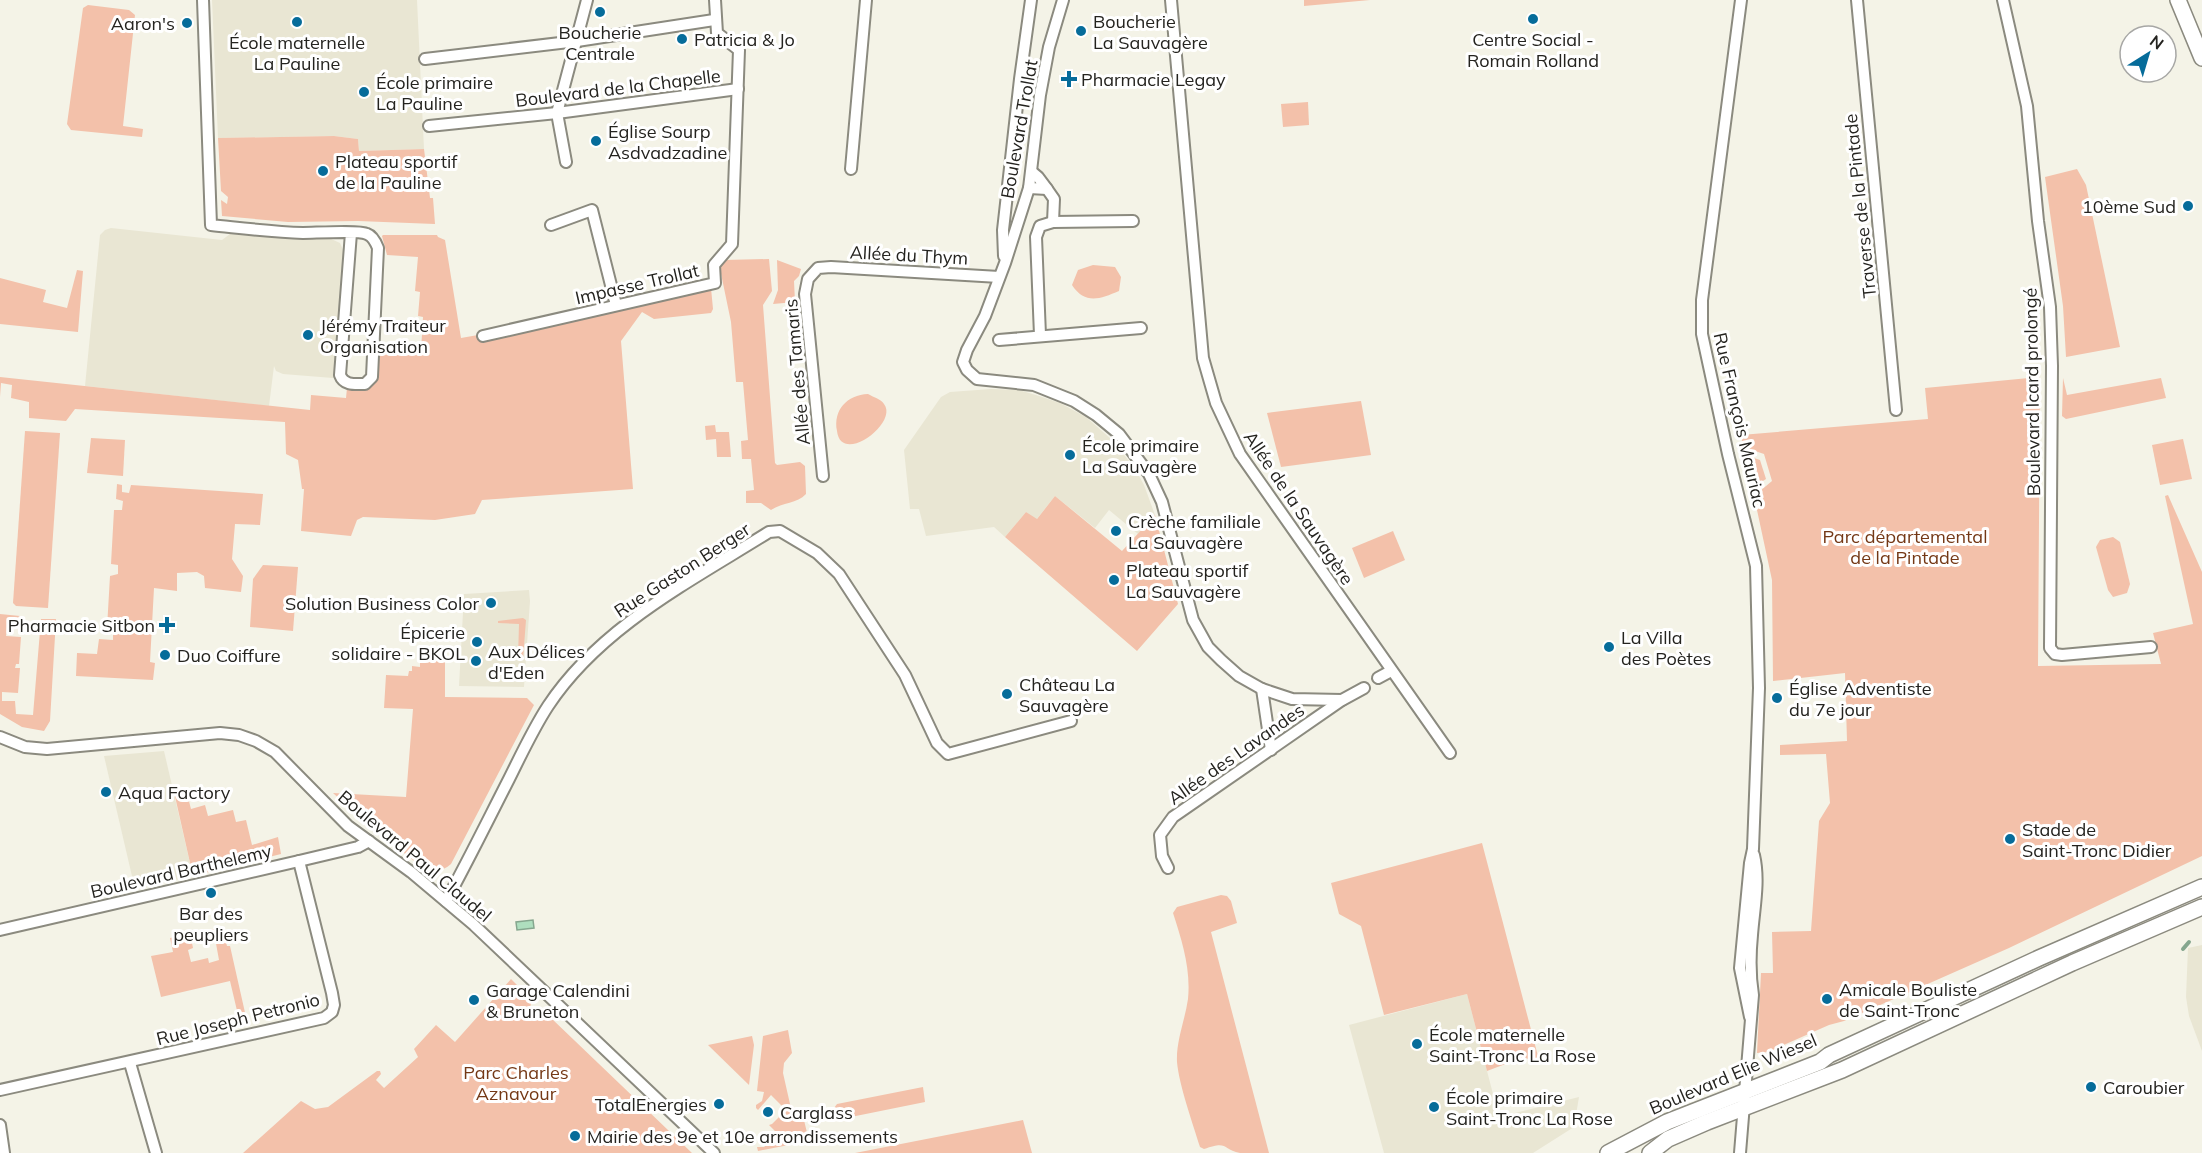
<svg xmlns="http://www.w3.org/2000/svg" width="2202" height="1153" viewBox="0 0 2202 1153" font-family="Mulish,sans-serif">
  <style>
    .built { fill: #e9e6d3 }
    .green { fill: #f3c1aa; fill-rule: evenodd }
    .water { fill: #aedebe; stroke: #85a68e; stroke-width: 1.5 }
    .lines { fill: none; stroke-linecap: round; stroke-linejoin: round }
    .stream { stroke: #85a68e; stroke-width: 4 }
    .street-casing { stroke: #8b8a7f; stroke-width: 14 }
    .secondary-casing { stroke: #8b8a7f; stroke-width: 18 }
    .street { stroke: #fff; stroke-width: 10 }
    .secondary { stroke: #fff; stroke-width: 15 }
    .poi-dot { fill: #066c9a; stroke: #fff; stroke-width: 2 }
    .labels { text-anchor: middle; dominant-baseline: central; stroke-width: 6; stroke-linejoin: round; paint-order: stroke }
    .poi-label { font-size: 18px; fill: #24231f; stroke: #fff; text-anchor: start }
    .street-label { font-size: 18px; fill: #24231f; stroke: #fff }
    .park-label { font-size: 18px; fill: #743815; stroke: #fff }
  </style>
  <rect width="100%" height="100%" fill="#f4f3e7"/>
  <!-- built -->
  <g class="built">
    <path d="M212 0H417L424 149 359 151 358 139 334 136 218 138Z"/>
    <path d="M111 228 222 240 230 234 329 238 340 243 345 254 333 378 283 374 276 371 274 366 269 406 85 386 100 235 105 230Z"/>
    <path d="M991 389 1019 390 1039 396 1060 403 1086 417 1111 439 1134 467 1144 485 1155 515 1138 534 1109 510 1095 528 1055 496 1036 520 1026 512 1005 537 994 527 926 536 919 509H910L904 450 941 397 950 392Z"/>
    <path d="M529 590 530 601 524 687 459 686 464 594Z"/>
    <path d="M164 751 193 876 135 889 104 756Z"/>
    <path d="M2202 945V1051L2189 1016 2186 997 2188 948Z"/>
    <path d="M1467 994 1499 1117 1579 1097 1574 1127 1533 1153H1384L1349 1025Z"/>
  </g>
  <!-- green -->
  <g class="green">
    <path d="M1304 0H1370L1304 6Z"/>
    <path d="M88 5 129 10 135 15 123 126 143 129 142 137 71 130 67 124 83 8Z"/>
    <path d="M1308 102 1309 125 1283 127 1281 104Z"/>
    <path d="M334 136 358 139 359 151 424 149 430 198H433L435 224 358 221 288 222 222 216 221 200 227 204 228 197 221 191 218 138Z"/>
    <path d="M2077 169 2086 185 2120 347 2066 357 2063 306 2045 177Z"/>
    <path d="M383 235H437L438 237 445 240 461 338 478 335 480 340 711 288 713 309 711 313 654 319 642 312 621 341 633 489 482 500 475 514 435 520 363 517 357 520 351 536 301 531 304 489H302L298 460 286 454 285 422 75 409 66 421 29 418V402L11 398 12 385 1 383 0 397V377L310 410 311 395 346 398 347 388 373 383 378 371 379 353 393 349 421 351 423 317 418 316 420 292 415 291 418 257 387 255 382 236Z"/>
    <path d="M769 259 772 291 763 305 775 463 777 465 800 462 805 466 806 494C797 504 783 502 771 510L761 503H746V491L754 490 751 459H742L741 441 748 440 743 382H736L731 322 719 264 724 260Z"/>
    <path d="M777 260 801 269 799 276 794 281 795 302 773 304 778 290Z"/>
    <path d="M1093 265 1115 267 1121 277 1119 291C1100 299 1085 305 1072 285L1078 270Z"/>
    <path d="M77 270 83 271 78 332 0 324V278L46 290 43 302 67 308Z"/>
    <path d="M2040 377 2038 666 2161 664 2153 633 2193 624 2165 496 2168 495 2202 572V856L2009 948 1844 1021 1829 1025 1768 1052 1757 1053 1761 973H1773L1772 932 1811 931 1819 821 1830 803 1826 754 1780 755V745L1847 741 1845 673 1773 681 1772 580 1754 496 1772 481 1764 454 1743 447 1741 435 1928 419 1925 388Z"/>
    <path d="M2063 378 2067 395 2161 378 2166 398 2066 419 2062 416Z"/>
    <path d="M868 394C873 397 881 399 884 404 899 423 841 466 837 431 833 410 847 395 868 394Z"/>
    <path d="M1361 401 1371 455 1281 467 1267 413Z"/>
    <path d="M715 425 716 432H729L731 457H717L716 439 706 440 705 426Z"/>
    <path d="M25 431 60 433 48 608 16 606 13 603Z"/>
    <path d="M91 438 125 440 123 476 87 473Z"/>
    <path d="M2183 439 2192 479 2160 485 2152 445Z"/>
    <path d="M1745 455 1760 460 1766 479 1752 488Z"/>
    <path d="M117 484 122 485V492L129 493 131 485 263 494 260 525 235 524 232 559 243 576 241 592 205 588 204 576 197 572 177 573V591L154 588 150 662 155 663 153 680 76 676 77 653 97 654 99 639 113 640V629L107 628 110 576 118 574V565L111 564 114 510H122L123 501 116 499Z"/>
    <path d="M1055 496 1122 551 1155 515 1178 604 1137 651 1005 537 1026 512 1037 519Z"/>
    <path d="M1393 531 1405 560 1364 578 1352 548Z"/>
    <path d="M2113 537 2120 542 2130 584 2127 593 2113 597 2108 590 2096 547 2100 540Z"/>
    <path d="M263 565 298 567 293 631 250 627 253 579Z"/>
    <path d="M0 614 20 616V628L7 627 6 636 21 637 19 664H16L15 668H20L18 693 2 692V701H15L16 714 33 715 41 619H56L50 721 44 731 22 727 0 714Z"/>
    <path d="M523 618 526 620 523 659 518 658 519 624 498 623V621Z"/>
    <path d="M420 654 445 655V697L527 698 534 705 451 864C442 872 432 872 422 867L368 825 333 793 406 797 413 709 384 708 386 675 408 676 409 671H412V666L420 667Z"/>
    <path d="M186 790 191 809 205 805 208 816 233 810 236 822 246 820 252 845 278 837 281 854 193 876 174 792Z"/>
    <path d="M1482 843 1539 1060 1534 1062 1524 1057 1487 1071 1467 994 1384 1015 1361 926 1339 914 1331 883Z"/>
    <path d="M1221 895 1227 896 1231 901 1237 923 1211 932 1269 1153C1260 1153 1248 1153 1240 1153 1222 1149 1228 1140 1204 1149L1200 1147C1193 1124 1179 1085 1177 1062 1176 1041 1185 1020 1188 999 1191 969 1182 941 1173 913L1177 907Z"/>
    <path d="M219 928 221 939 225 938 227 946H230L246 1017 239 1019 230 981 161 997 151 956 173 952 170 938ZM215 938 219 960 209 963 208 958 191 962 188 950 193 948 192 943Z"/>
    <path d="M511 979 527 995V1000L531 1003 530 1008 539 1016 543 1015 547 1019 551 1018 692 1153H243L301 1101 315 1109 328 1107 377 1071H380L381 1074 376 1080 384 1088 418 1057 414 1049 436 1025 455 1042Z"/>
    <path d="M788 1030 792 1053 784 1063 783 1073 790 1104 795 1111 803 1116 809 1141 758 1151 757 1147H764L778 1134 769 1125 772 1124 786 1110 771 1095 758 1110 756 1108V1105L762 1101 764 1092 757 1091 763 1036Z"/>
    <path d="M752 1036 754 1045 749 1085 708 1045Z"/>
    <path d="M923 1087 925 1102 836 1120 834 1108 837 1104Z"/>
    <path d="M1023 1120 1032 1153H855Z"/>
  </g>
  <!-- water -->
  <path class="water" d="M533 920 534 928 517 930 516 922Z"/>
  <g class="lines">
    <!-- stream -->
    <path class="stream" d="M2183 949 2189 942"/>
    <!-- street casing -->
    <g class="street-casing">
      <g id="street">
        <path d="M203 0 211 225C241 228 272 232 303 233 315 233 359 230 367 234 373 236 376 243 378 248L372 377 365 384C356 384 344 386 340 375L351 233"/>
        <path d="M1063 0 1049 47 1040 95 1029 188 1005 263 985 316 967 350 963 362 967 370 977 379 1034 385 1074 401 1096 415 1119 434 1149 474 1162 502 1193 620 1208 647 1221 660 1239 676 1262 689 1292 699 1342 700"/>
        <path d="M1171 0 1203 358 1216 403 1240 454 1450 753"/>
        <path d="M1741 0 1702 300V334L1728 454 1756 566 1759 688 1753 849 1750 863 1740 968 1750 1017"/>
        <path d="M1857 0 1896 410"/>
        <path d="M2003 0 2027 106 2038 221 2050 307 2052 366 2050 648 2055 654 2062 655 2151 647"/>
        <path d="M425 59 577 41 714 20"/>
        <path d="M429 126 557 113 738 89"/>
        <path d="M566 162 557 113 587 0"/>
        <path d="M851 169 866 0"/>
        <path d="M1029 188 1047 189 1038 177 1032 172"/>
        <path d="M1047 189 1054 199 1053 222 1133 221"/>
        <path d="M551 225 592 210 616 305"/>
        <path d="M1004 256 1003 230 1020 79 1031 0"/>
        <path d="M1040 335 1036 237 1040 226 1053 222"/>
        <path d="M483 336 715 283 714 265 732 244 739 50 717 33 715 0"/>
        <path d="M999 340 1141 328"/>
        <path d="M823 476 805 294 808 279 818 268 831 267 999 277"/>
        <path d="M1378 678 1391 671"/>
        <path d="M1262 689 1271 750"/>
        <path d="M0 737 25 747 47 749 220 733 239 735 256 741 275 752 348 826 411 872 474 925 714 1153"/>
        <path d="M1168 868 1162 856 1160 835 1173 817 1342 700 1364 688"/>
        <path d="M446 901C468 861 488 820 509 779 521 755 533 729 548 706 600 627 691 581 769 532L780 531 817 553 839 574 905 675 937 743 948 754 1071 721"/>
        <path d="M0 930 299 861 358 847 369 841"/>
        <path d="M130 1063 156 1153"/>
        <path d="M0 1090 324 1018 332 1012 334 1005 332 993 299 861"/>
        <path d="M0 1125 4 1153"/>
        <path d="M1740 1153 1753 995C1750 976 1750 955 1752 935 1754 908 1760 881 1754 855"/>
      </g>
    </g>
    <!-- secondary casing -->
    <g class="secondary-casing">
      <g id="secondary">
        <path d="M2178 0 2202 58"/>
        <path d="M1608 1153 1667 1122 1820 1062 1829 1055 2039 958 2202 887"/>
        <path d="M1650 1153 1668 1139 1707 1122 1842 1070 2072 963 2202 907"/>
      </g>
    </g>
    <!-- street -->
    <use href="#street" class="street"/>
    <!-- secondary -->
    <use href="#secondary" class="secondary"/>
  </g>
  <!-- markers -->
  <g class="poi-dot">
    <circle cx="600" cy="12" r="6"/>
    <circle cx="1533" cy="19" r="6"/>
    <circle cx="297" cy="22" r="6"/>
    <circle cx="187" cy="23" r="6"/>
    <circle cx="1081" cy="31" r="6"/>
    <circle cx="682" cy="39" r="6"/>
    <path d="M1066 70h6v6h6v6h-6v6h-6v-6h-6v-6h6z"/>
    <circle cx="364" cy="92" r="6"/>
    <circle cx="596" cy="141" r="6"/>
    <circle cx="323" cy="171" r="6"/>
    <circle cx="2188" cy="206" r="6"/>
    <circle cx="308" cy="335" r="6"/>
    <circle cx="1070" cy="455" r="6"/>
    <circle cx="1116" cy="531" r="6"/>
    <circle cx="1114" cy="580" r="6"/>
    <circle cx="491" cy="603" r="6"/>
    <path d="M164 616h6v6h6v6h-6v6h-6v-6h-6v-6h6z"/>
    <circle cx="477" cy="642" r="6"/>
    <circle cx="1609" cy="647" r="6"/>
    <circle cx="165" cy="655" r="6"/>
    <circle cx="476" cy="661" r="6"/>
    <circle cx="1007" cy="694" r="6"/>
    <circle cx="1777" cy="698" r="6"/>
    <circle cx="106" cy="792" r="6"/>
    <circle cx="2010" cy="839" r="6"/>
    <circle cx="211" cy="893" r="6"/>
    <circle cx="1827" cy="999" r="6"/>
    <circle cx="474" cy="1000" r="6"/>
    <circle cx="1417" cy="1044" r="6"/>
    <circle cx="2091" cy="1087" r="6"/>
    <circle cx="719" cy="1104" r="6"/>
    <circle cx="1434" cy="1107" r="6"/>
    <circle cx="768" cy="1112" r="6"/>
    <circle cx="575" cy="1136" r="6"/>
  </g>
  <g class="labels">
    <!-- poi labels -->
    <g class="poi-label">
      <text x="1093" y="21">Boucherie<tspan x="1093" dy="21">La Sauvagère</tspan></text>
      <text x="175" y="23" text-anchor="end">Aaron's</text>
      <text x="600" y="32" text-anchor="middle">Boucherie<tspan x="600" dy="21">Centrale</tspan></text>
      <text x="694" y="39">Patricia &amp; Jo</text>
      <text x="1533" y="39" text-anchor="middle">Centre Social -<tspan x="1533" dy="21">Romain Rolland</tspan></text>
      <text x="297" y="42" text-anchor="middle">École maternelle<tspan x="297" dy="21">La Pauline</tspan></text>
      <text x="1081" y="79">Pharmacie Legay</text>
      <text x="376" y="82">École primaire<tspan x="376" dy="21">La Pauline</tspan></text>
      <text x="608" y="131">Église Sourp<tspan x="608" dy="21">Asdvadzadine</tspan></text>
      <text x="335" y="161">Plateau sportif<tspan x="335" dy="21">de la Pauline</tspan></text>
      <text x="2176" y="206" text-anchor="end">10ème Sud</text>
      <text x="320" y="325">Jérémy Traiteur<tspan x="320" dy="21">Organisation</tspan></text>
      <text x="1082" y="445">École primaire<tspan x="1082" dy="21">La Sauvagère</tspan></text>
      <text x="1128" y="521">Crèche familiale<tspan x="1128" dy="21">La Sauvagère</tspan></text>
      <text x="1126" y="570">Plateau sportif<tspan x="1126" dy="21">La Sauvagère</tspan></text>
      <text x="479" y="603" text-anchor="end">Solution Business Color</text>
      <text x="155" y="625" text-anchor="end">Pharmacie Sitbon</text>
      <text x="465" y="632" text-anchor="end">Épicerie<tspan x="465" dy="21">solidaire - BKOL</tspan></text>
      <text x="1621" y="637">La Villa<tspan x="1621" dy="21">des Poètes</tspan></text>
      <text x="488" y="651">Aux Délices<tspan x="488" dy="21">d'Eden</tspan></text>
      <text x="177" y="655">Duo Coiffure</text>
      <text x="1019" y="684">Château La<tspan x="1019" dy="21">Sauvagère</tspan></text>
      <text x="1789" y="688">Église Adventiste<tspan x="1789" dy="21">du 7e jour</tspan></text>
      <text x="118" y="792">Aqua Factory</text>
      <text x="2022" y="829">Stade de<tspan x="2022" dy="21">Saint-Tronc Didier</tspan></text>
      <text x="211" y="913" text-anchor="middle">Bar des<tspan x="211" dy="21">peupliers</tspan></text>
      <text x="1839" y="989">Amicale Bouliste<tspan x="1839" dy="21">de Saint-Tronc</tspan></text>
      <text x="486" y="990">Garage Calendini<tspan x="486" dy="21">&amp; Bruneton</tspan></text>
      <text x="1429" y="1034">École maternelle<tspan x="1429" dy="21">Saint-Tronc La Rose</tspan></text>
      <text x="2103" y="1087">Caroubier</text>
      <text x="1446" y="1097">École primaire<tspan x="1446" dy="21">Saint-Tronc La Rose</tspan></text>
      <text x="707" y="1104" text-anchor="end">TotalEnergies</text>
      <text x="780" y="1112">Carglass</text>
      <text x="587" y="1136">Mairie des 9e et 10e arrondissements</text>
    </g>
    <!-- street labels -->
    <g class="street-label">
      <text transform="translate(618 88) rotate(-7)">Boulevard de la Chapelle</text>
      <text transform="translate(1019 129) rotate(-80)">Boulevard Trollat</text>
      <text transform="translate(1860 206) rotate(-96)">Traverse de la Pintade</text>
      <text transform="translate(909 255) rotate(3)">Allée du Thym</text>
      <text transform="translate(637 284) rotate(-13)">Impasse Trollat</text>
      <text transform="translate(797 372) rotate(-95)">Allée des Tamaris</text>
      <text transform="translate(2032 392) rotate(-91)">Boulevard Icard prolongé</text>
      <text transform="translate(1740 420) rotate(77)">Rue François Mauriac</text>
      <text transform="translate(1299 508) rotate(56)">Allée de la Sauvagère</text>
      <text transform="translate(682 570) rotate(-33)">Rue Gaston Berger</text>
      <text transform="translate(1236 754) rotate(-35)">Allée des Lavandes</text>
      <text transform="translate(415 856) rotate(40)">Boulevard Paul Claudel</text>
      <text transform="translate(181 871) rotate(-13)">Boulevard Barthelemy</text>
      <text transform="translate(238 1019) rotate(-14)">Rue Joseph Petronio</text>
      <text transform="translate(1733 1074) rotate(-23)">Boulevard Elie Wiesel</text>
    </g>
    <!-- park labels -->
    <g class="park-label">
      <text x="1905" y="536">Parc départemental<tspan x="1905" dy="21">de la Pintade</tspan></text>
      <text x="516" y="1072">Parc Charles<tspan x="516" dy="21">Aznavour</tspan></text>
    </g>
  </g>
  <!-- north arrow -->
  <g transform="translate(2148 54) rotate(37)"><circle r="28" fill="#ffffff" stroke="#a7a7a5" stroke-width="1.5"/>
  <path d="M0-4.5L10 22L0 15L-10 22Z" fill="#066c9a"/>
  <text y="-9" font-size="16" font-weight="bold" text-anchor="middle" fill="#24231f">N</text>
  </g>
</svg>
